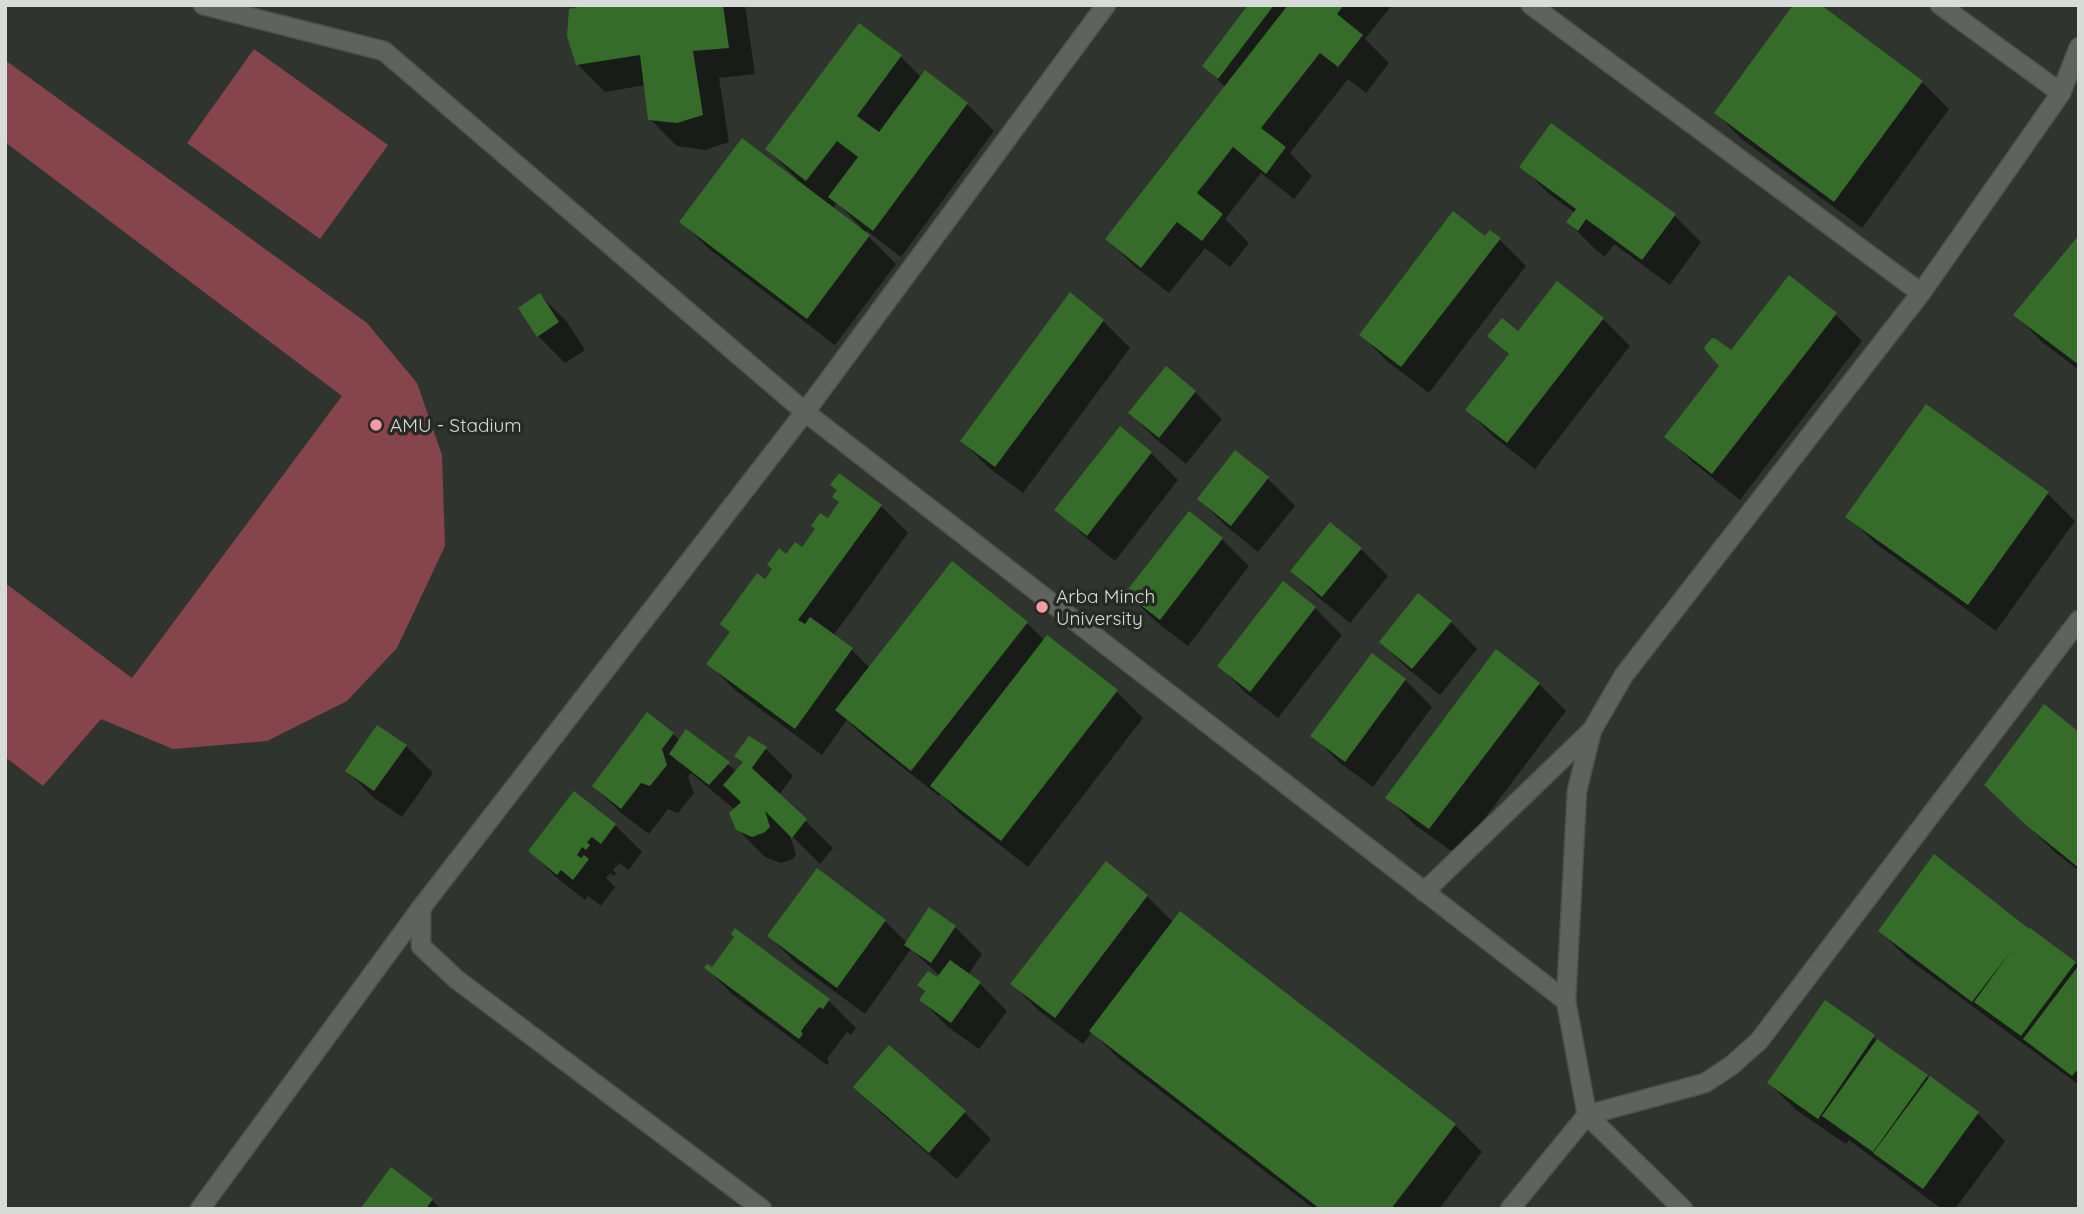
<svg xmlns="http://www.w3.org/2000/svg" width="2084" height="1214" viewBox="0 0 2084 1214" font-family="Quicksand,sans-serif">
  <style>
    .green { fill: #86444c }
    .shadow { fill: #0007; fill-rule: evenodd }
    .building { fill: #356c29 }
    .lines { fill: none; stroke-linecap: round; stroke-linejoin: round }
    .minor-casing { stroke: #4e524d; stroke-width: 21 }
    .minor { stroke: #5e645d; stroke-width: 18 }
    .poi-dot { fill: #f49aa3; stroke: #262a25; stroke-width: 2.5 }
    .labels { text-anchor: middle; dominant-baseline: central; stroke-width: 7; stroke-linejoin: round; paint-order: stroke }
    .poi-label { font-size: 19px; fill: #d8dcd8; stroke: #262a25; text-anchor: start }
  </style>
  <rect width="100%" height="100%" fill="#30342f"/>
  <!-- green -->
  <g class="green">
    <path d="M254 49 388 145 320 239 187 143Z"/>
    <path d="M5 60 367 323 417 383 442 455 445 546 397 648 347 701 267 741 173 749 101 719 43 786 5 757V583L132 678 342 396 5 142Z"/>
  </g>
  <!-- shadow -->
  <g class="shadow">
    <path d="M597 5H745L755 74 719 78 729 142 705 150 677 146 650 119 646 85 605 92 577 64Z"/>
    <path d="M1251 5H1392L1365 39 1389 63 1366 93 1348 79 1290 153 1312 176 1294 199 1261 173 1225 219 1249 243 1230 267 1205 248 1169 293 1134 266 1107 239 1226 88 1204 66Z"/>
    <path d="M860 26 901 57 922 78 967 104 994 131 901 257 867 231 865 233 896 264 835 345 709 249 682 222 795 180 797 179 767 149ZM837 203 861 227 859 229 833 209Z"/>
    <path d="M1922 82 1949 109 1862 228 1743 140 1716 113Z"/>
    <path d="M1522 167 1674 215 1701 242 1670 285 1614 244 1605 257 1595 249 1568 222 1575 213 1549 194Z"/>
    <path d="M2079 237V370L2042 342 2016 315Z"/>
    <path d="M1486 238 1499 239 1526 266 1429 393 1388 362 1361 335Z"/>
    <path d="M540 295 567 322 585 350 565 363 538 336Z"/>
    <path d="M1071 295 1103 321 1130 348 1023 493 989 468 962 441Z"/>
    <path d="M1835 314 1862 341 1740 500 1694 463 1667 436 1731 352Z"/>
    <path d="M1603 319 1630 346 1535 469 1494 437 1467 410 1510 356 1490 336 1518 334Z"/>
    <path d="M1166 369 1195 392 1222 419 1186 464 1157 440 1130 413Z"/>
    <path d="M1151 453 1178 480 1115 561 1084 536 1057 509Z"/>
    <path d="M1235 453 1268 479 1295 506 1258 552 1226 526 1199 499Z"/>
    <path d="M2048 494 2075 521 1996 631 1875 543 1848 516Z"/>
    <path d="M834 497 881 506 908 533 833 636 852 650 870 668 1027 623 1045 641 1116 691 1143 718 1028 867 959 813 941 794 939 796 864 737 847 720 822 755 736 691 709 664 766 581 787 556 803 549 828 520 840 503Z"/>
    <path d="M1222 539 1249 566 1188 646 1154 620 1127 593Z"/>
    <path d="M1361 549 1388 576 1350 623 1319 598 1292 571Z"/>
    <path d="M1315 608 1342 635 1278 718 1246 693 1219 666Z"/>
    <path d="M1451 622 1477 649 1440 695 1408 669 1381 642Z"/>
    <path d="M1496 652 1539 684 1566 711 1457 855 1415 825 1388 798Z"/>
    <path d="M1405 680 1432 707 1373 787 1340 763 1313 736Z"/>
    <path d="M687 731 737 772 745 764 737 756 766 749 793 776 779 795 833 848 820 864 789 833 796 854 793 859 781 863 765 857 737 829 735 810 691 773 688 777 694 793 678 813 668 809 649 834 621 813 594 786 673 734 680 741Z"/>
    <path d="M2079 733V871L2056 853 2013 812Z"/>
    <path d="M406 746 433 773 402 817 374 798 347 771Z"/>
    <path d="M575 793 615 825 642 852 629 870 619 863 613 870 616 873 614 876 610 873 606 878 615 887 601 906 588 896 585 900 557 878 530 851Z"/>
    <path d="M1147 896 1174 923 1455 1125 1482 1152 1439 1209H1314L1118 1058 1092 1032 1083 1044 1039 1011 1012 984Z"/>
    <path d="M885 921 907 943 955 927 982 954 968 975 980 984 1007 1011 979 1049 948 1027 921 1000 926 993 919 985 937 980 940 976 911 949 865 1014 796 963 769 936Z"/>
    <path d="M736 931 829 1001 856 1028 851 1035 847 1032 827 1059 829 1062 827 1065 733 995 706 968 712 969 736 937Z"/>
    <path d="M1880 931 2029 932 2075 963 2079 967V1085L1907 958Z"/>
    <path d="M1825 1002 1978 1114 2005 1141 1955 1209H1942L1849 1140 1846 1144 1796 1110 1769 1083Z"/>
    <path d="M855 1087 964 1112 991 1139 957 1179 882 1114Z"/>
    <path d="M432 1200 440 1209H362Z"/>
  </g>
  <!-- building -->
  <g class="building">
    <path d="M589 5H723L729 48 693 51 703 115 677 123 648 120 640 55 576 65 567 36 569 9Z"/>
    <path d="M1248 5H1274L1218 79 1202 66Z"/>
    <path d="M1288 5H1344L1337 14 1363 35 1338 67 1320 53 1261 128 1286 147 1266 174 1233 147 1197 193 1223 214 1202 241 1177 222 1141 268 1105 239Z"/>
    <path d="M1793 5H1821L1923 81 1834 202 1714 113Z"/>
    <path d="M859 23 902 55 857 116 879 132 925 70 968 103 873 231 828 197 858 157 837 141 806 181 765 149Z"/>
    <path d="M1551 123 1676 214 1642 260 1586 219 1578 231 1566 222 1576 209 1519 167Z"/>
    <path d="M742 138 870 235 807 319 679 222Z"/>
    <path d="M1453 211 1485 236 1490 230 1501 238 1401 367 1359 335Z"/>
    <path d="M2079 235V365L2013 315Z"/>
    <path d="M1789 275 1837 313 1712 474 1664 437 1719 366 1704 349 1706 345 1712 338 1716 339 1731 350Z"/>
    <path d="M1557 281 1604 318 1507 443 1465 410 1509 354 1487 336 1502 318 1518 331Z"/>
    <path d="M1070 292 1104 320 995 467 960 441Z"/>
    <path d="M540 293 559 322 537 337 518 308Z"/>
    <path d="M1166 366 1196 391 1159 438 1128 413Z"/>
    <path d="M1926 404 2049 492 1968 605 1845 517Z"/>
    <path d="M1120 426 1152 452 1087 536 1054 510Z"/>
    <path d="M1235 450 1269 477 1231 526 1197 499Z"/>
    <path d="M839 473 882 505 798 620 805 624 810 617 853 648 795 729 706 664 730 632 720 624 757 573 765 579 772 569 767 565 779 548 786 554 795 542 802 547 815 529 811 526 820 513 828 518 839 502 832 497 837 490 830 485Z"/>
    <path d="M1189 511 1223 538 1160 620 1125 593Z"/>
    <path d="M1330 522 1362 548 1322 597 1290 571Z"/>
    <path d="M952 561 1028 622 911 771 835 710Z"/>
    <path d="M1283 581 1316 607 1250 692 1217 666Z"/>
    <path d="M1418 593 1452 621 1412 669 1379 642Z"/>
    <path d="M1047 635 1118 690 1001 841 930 786Z"/>
    <path d="M1496 649 1540 683 1429 829 1385 798Z"/>
    <path d="M1372 653 1406 679 1345 762 1310 736Z"/>
    <path d="M2044 704 2079 732V868L2027 826 1984 785Z"/>
    <path d="M647 712 674 733 662 749 667 765 650 786 641 783 621 809 592 786Z"/>
    <path d="M377 725 407 745 374 791 345 771Z"/>
    <path d="M686 729 730 762 709 785 669 754Z"/>
    <path d="M749 736 767 747 752 768 807 819 792 838 765 811 770 827 765 832 752 837 736 830 729 813 741 802 723 785 743 762 734 756Z"/>
    <path d="M574 791 616 824 601 844 592 837 587 842 590 845 586 850 582 847 577 855 581 858 584 855 589 859 573 880 561 870 557 875 528 851Z"/>
    <path d="M1934 854 2029 929 2030 928 2076 962 2021 1036 1974 1002 2011 951 1972 1002 1878 931Z"/>
    <path d="M1106 861 1148 895 1055 1018 1010 984Z"/>
    <path d="M817 868 886 920 837 988 767 936Z"/>
    <path d="M929 907 956 926 931 963 904 945Z"/>
    <path d="M1180 911 1456 1124 1391 1209H1320L1089 1031Z"/>
    <path d="M735 928 830 999 823 1009 819 1007 801 1031 803 1034 799 1039 704 968 707 964 712 967 734 937 731 934Z"/>
    <path d="M950 960 981 982 951 1023 919 1000 925 991 917 985 928 971 937 977Z"/>
    <path d="M2079 965V1068L2072 1076 2023 1039Z"/>
    <path d="M1825 1000 1875 1035 1818 1119 1767 1083Z"/>
    <path d="M1877 1039 1928 1075 1873 1152 1822 1116Z"/>
    <path d="M889 1045 966 1111 929 1153 853 1087Z"/>
    <path d="M1930 1076 1979 1112 1923 1189 1873 1153Z"/>
    <path d="M391 1167 433 1199 426 1209H360Z"/>
  </g>
  <g class="lines">
    <!-- minor casing -->
    <g class="minor-casing">
      <g id="minor">
        <path d="M203 5 384 51 805 412 1566 1001"/>
        <path d="M1531 5 1921 293"/>
        <path d="M1940 5 2061 93"/>
        <path d="M1424 892 1592 730"/>
        <path d="M421 908V946L456 979 762 1209"/>
        <path d="M200 1209 421 908 805 412 1106 5"/>
        <path d="M1510 1209 1587 1115 1705 1083 1732 1065 1759 1041 2079 620"/>
        <path d="M1683 1209 1587 1115 1566 1001 1577 791 1592 730 1624 675 1921 293 2061 93 2079 47"/>
      </g>
    </g>
    <!-- minor -->
    <use href="#minor" class="minor"/>
  </g>
  <!-- markers -->
  <g class="poi-dot">
    <circle cx="376" cy="425" r="7"/>
    <circle cx="1042" cy="607" r="7"/>
  </g>
  <g class="labels">
    <!-- poi labels -->
    <g class="poi-label">
      <text x="390" y="425">AMU - Stadium</text>
      <text x="1056" y="596">Arba Minch<tspan x="1056" dy="22">University</tspan></text>
    </g>
  </g>
  <!-- border -->
  <rect width="2084" height="1214" fill="none" stroke="#d8dcd8" stroke-width="14"/>
</svg>
